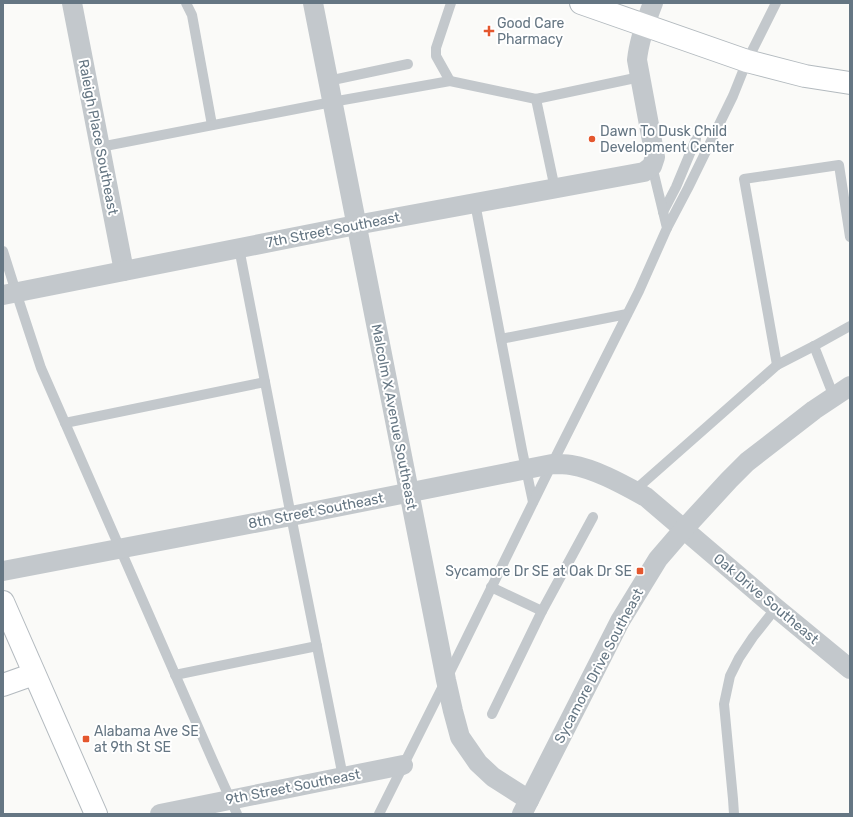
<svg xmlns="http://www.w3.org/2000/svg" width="853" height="817" viewBox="0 0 853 817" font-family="Rubik,sans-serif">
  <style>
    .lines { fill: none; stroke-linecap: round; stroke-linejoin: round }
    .secondary-casing { stroke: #b3babf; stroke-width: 24 }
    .service { stroke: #c3c8cc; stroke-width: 10 }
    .minor { stroke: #c3c8cc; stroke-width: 20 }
    .secondary { stroke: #fff; stroke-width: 22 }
    .poi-dot { fill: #e4572e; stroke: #fff; stroke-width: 1.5 }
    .labels { text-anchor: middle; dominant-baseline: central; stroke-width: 4; stroke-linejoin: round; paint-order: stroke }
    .poi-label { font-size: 14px; fill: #657683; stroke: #fff; text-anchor: start }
    .street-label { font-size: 14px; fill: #657683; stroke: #fff }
  </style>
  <rect width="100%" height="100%" fill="#fafaf8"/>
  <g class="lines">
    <!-- secondary casing -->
    <g class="secondary-casing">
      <g id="secondary">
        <path d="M581 3 747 61 805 76 850 83"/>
        <path d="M3 602 96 814"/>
        <path d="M3 685 34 674"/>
      </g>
    </g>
    <!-- service -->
    <g class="service">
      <path d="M186 3 192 15 212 125"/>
      <path d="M328 81 408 64"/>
      <path d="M450 81 436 56V48L451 3"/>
      <path d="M536 99 555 189"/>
      <path d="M100 147 332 102 450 81 536 99 640 77"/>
      <path d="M475 203 522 450 533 502"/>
      <path d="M663 212 676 187 696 139"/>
      <path d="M667 228 688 188 733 96 747 61 776 3"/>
      <path d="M850 237 839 165 744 179 777 365 814 346 850 326"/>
      <path d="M239 248 291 516 343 777"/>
      <path d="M3 251 16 292 41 368 213 761 237 814"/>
      <path d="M501 339 627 314"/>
      <path d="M814 346 834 397"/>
      <path d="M65 423 265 382"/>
      <path d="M634 491 777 365"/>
      <path d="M491 587 542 611"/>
      <path d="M175 675 317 646"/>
      <path d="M492 714 542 611 593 517"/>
      <path d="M379 814 446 680 552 464 639 291 667 228 652 166"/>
      <path d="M734 814 733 799 724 704 730 676 739 658 753 637 776 608"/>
    </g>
    <!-- minor -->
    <g class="minor">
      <path d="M72 3 124 271"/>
      <path d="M313 3 413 512 446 680 453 711 460 737 478 763 493 777 529 800"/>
      <path d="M3 295 356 225 644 172 652 166 655 157 637 60C639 40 646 21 653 3"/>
      <path d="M3 571 291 516 552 464C558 464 564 464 571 465 596 469 624 485 646 497L776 608 850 669"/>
      <path d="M160 814 403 765"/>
      <path d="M522 814 620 621 658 559 683 530 729 480 747 462 814 410 850 386"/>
    </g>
    <!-- secondary -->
    <use href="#secondary" class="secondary"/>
  </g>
  <!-- markers -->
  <g class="poi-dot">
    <path d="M487 25h4v4h4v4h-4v4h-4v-4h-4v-4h4z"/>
    <circle cx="592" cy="139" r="4"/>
    <rect x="636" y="567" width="8" height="8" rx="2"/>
    <rect x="82" y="735" width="8" height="8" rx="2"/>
  </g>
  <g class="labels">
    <!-- poi labels -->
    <g class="poi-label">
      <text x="497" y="23">Good Care<tspan x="497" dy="16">Pharmacy</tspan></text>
      <text x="600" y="131">Dawn To Dusk Child<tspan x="600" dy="16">Development Center</tspan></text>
      <text x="632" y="571" text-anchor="end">Sycamore Dr SE at Oak Dr SE</text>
      <text x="94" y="731">Alabama Ave SE<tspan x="94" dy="16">at 9th St SE</tspan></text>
    </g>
    <!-- street labels -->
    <g class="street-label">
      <text transform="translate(98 137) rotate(79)">Raleigh Place Southeast</text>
      <text transform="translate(333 230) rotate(-11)">7th Street Southeast</text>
      <text transform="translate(394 417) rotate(79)">Malcolm X Avenue Southeast</text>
      <text transform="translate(316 511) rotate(-11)">8th Street Southeast</text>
      <text transform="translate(766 599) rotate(40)">Oak Drive Southeast</text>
      <text transform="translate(599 666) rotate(-62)">Sycamore Drive Southeast</text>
      <text transform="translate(293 787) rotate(-11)">9th Street Southeast</text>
    </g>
  </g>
  <!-- border -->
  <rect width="853" height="817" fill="none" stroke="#657683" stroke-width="8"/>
</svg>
